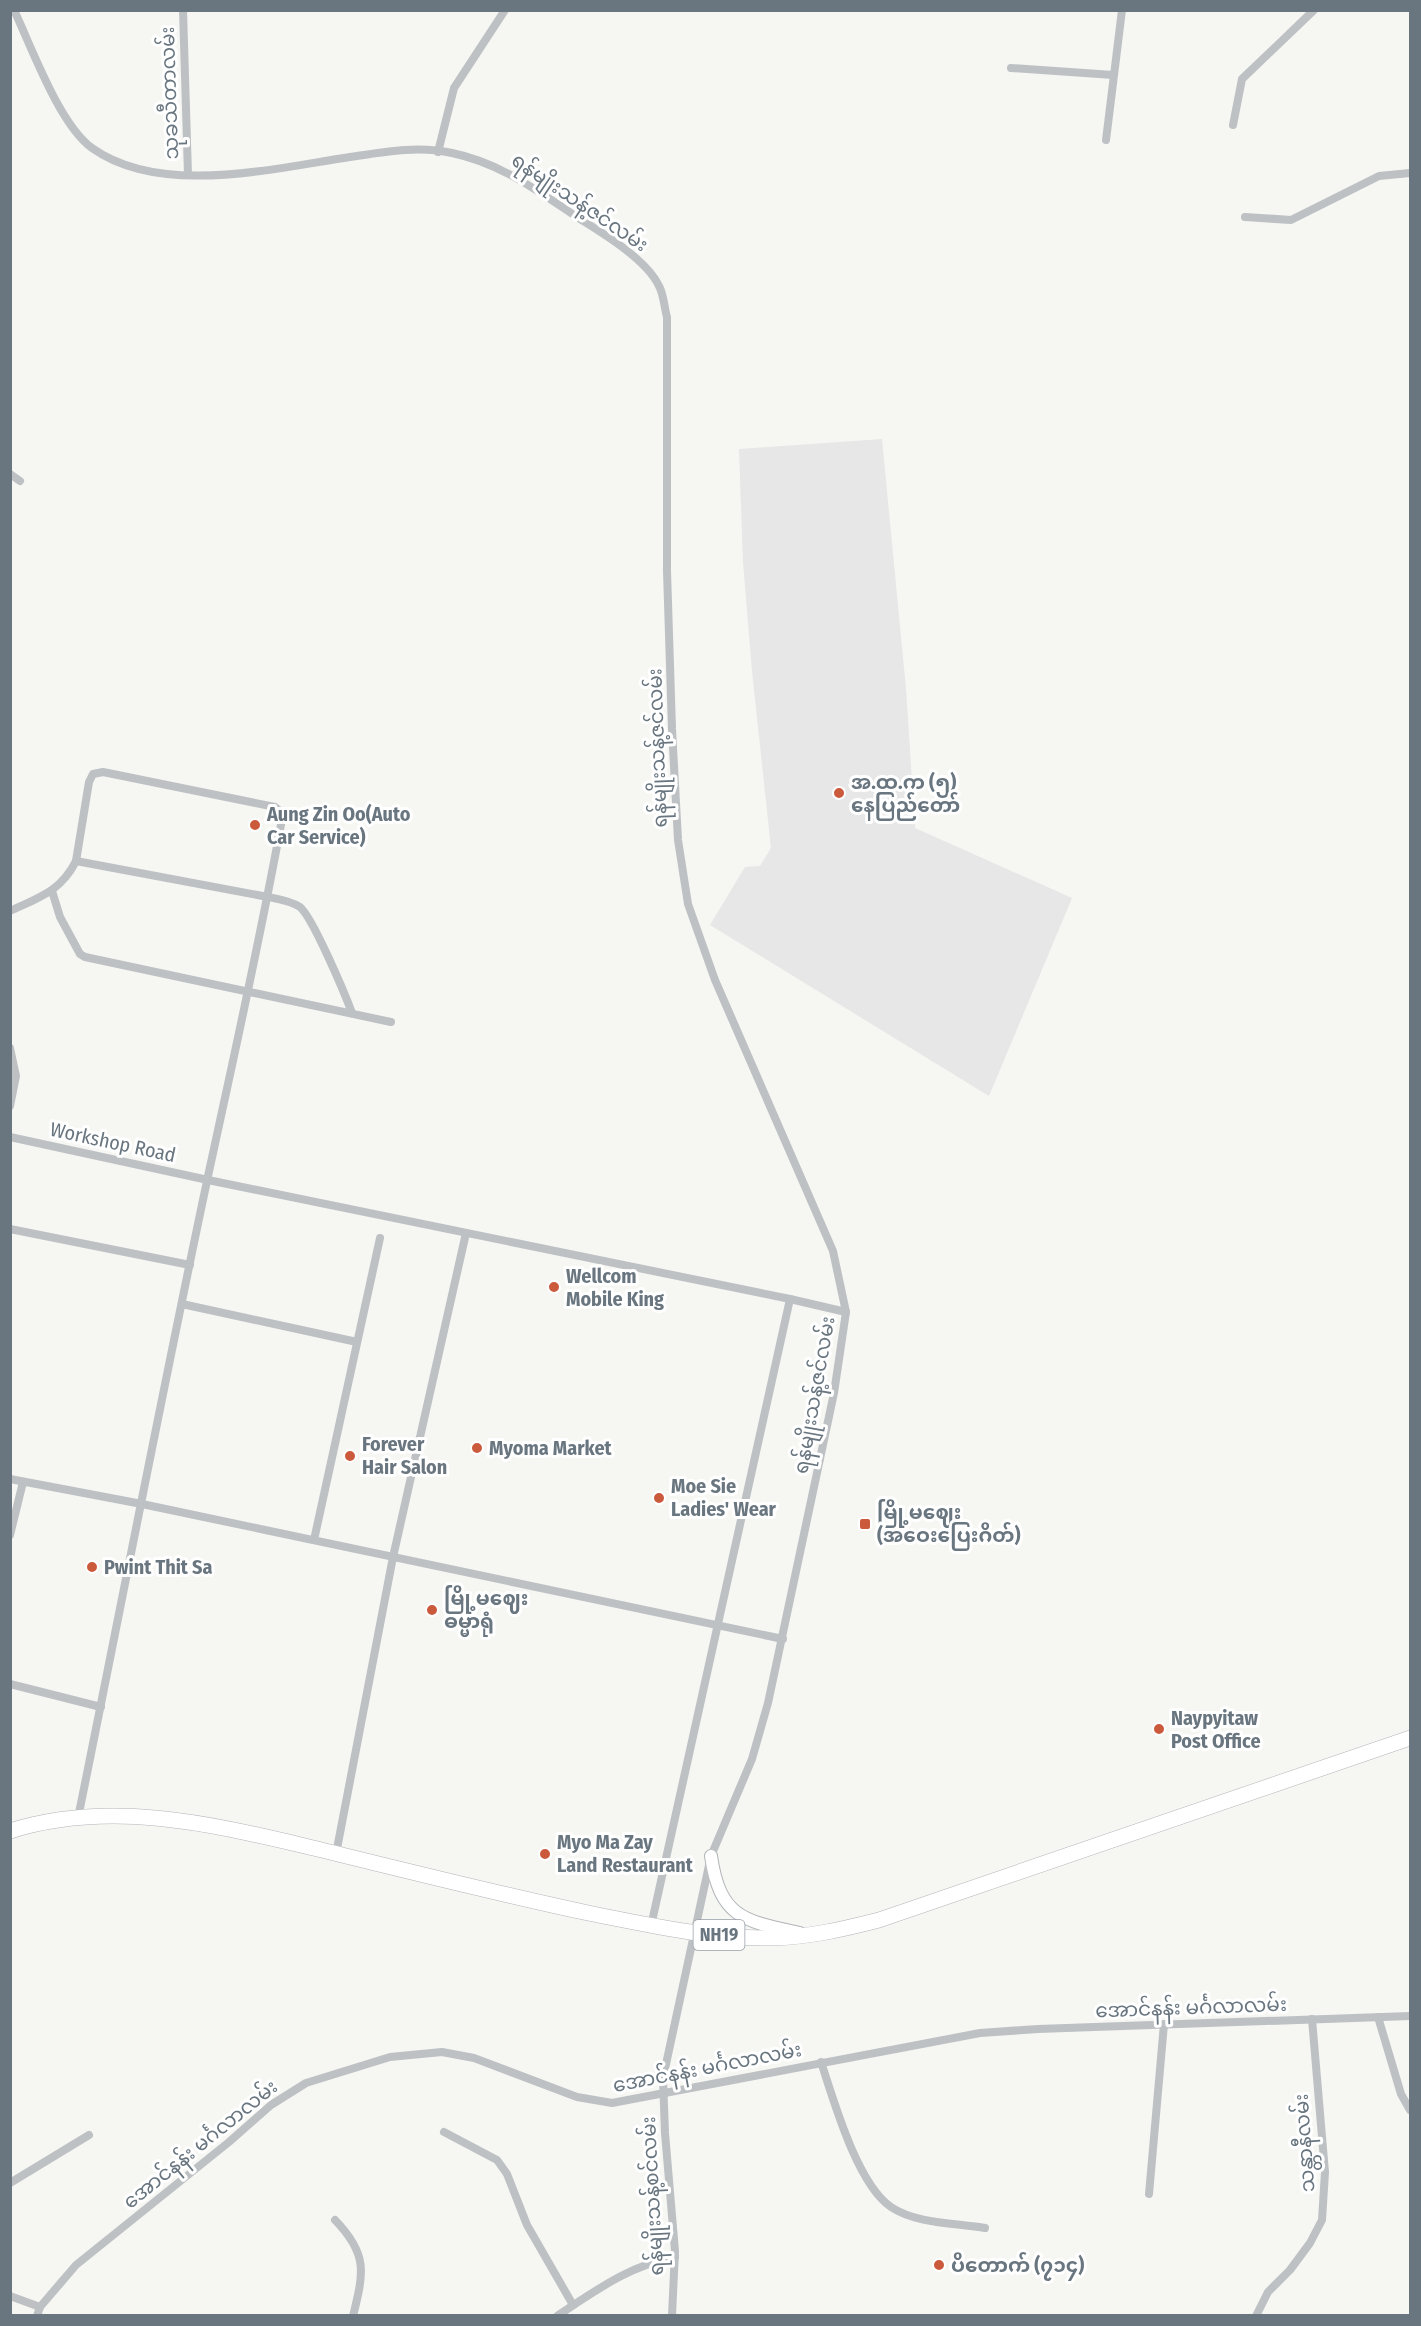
<svg xmlns="http://www.w3.org/2000/svg" width="1421" height="2326" viewBox="0 0 1421 2326" font-family="'Fira Sans Condensed','Noto Sans Myanmar',sans-serif">
  <style>
    .built { fill: #e6e7e6 }
    .lines { fill: none; stroke-linecap: round; stroke-linejoin: round }
    .primary-casing { stroke: #b1b5b8; stroke-width: 14 }
    .highway-casing { stroke: #b1b4b7; stroke-width: 16 }
    .street { stroke: #bdc1c4; stroke-width: 8 }
    .primary { stroke: #fff; stroke-width: 12 }
    .highway { stroke: #fff; stroke-width: 15 }
    .poi-dot { fill: #cb5a3d; stroke: #fff; stroke-width: 2 }
    .labels { text-anchor: middle; dominant-baseline: central; stroke-width: 6; stroke-linejoin: round; paint-order: stroke }
    .shield { fill: #fff; stroke: #969fa6; stroke-width: 1.5 }
    .shield-label { font-size: 18px; font-weight: bold; fill: #697680 }
    .street-label { font-size: 20px; fill: #697680; stroke: #fff }
    .poi-label { font-size: 20px; font-weight: bold; fill: #697680; stroke: #fff; text-anchor: start }
  </style>
  <rect width="100%" height="100%" fill="#f6f6f3"/>
  <!-- built -->
  <path class="built" d="M882 439 906 689 915 828 1072 898 989 1096 710 925 745 867 760 866 771 848 752 671 743 562 739 449Z"/>
  <g class="lines">
    <!-- primary casing -->
    <g class="primary-casing">
      <path id="primary" d="M711 1856C720 1918 744 1921 800 1933"/>
    </g>
    <!-- highway casing -->
    <g class="highway-casing">
      <path id="highway" d="M10 1831C108 1800 208 1823 305 1846 400 1869 494 1893 588 1913 649 1925 710 1939 772 1938 810 1937 844 1929 879 1920L1410 1738"/>
    </g>
    <!-- street -->
    <g class="street">
      <path d="M14 10C32 48 59 124 92 148 162 198 278 167 357 156 389 151 420 146 452 153 501 163 539 192 580 219 604 234 647 260 659 286 664 295 664 307 667 317V571L672 729 678 840 688 904 715 980 833 1251 846 1312 834 1393 768 1703 752 1759 711 1856 663 2078 665 2133 675 2251 672 2316"/>
      <path d="M183 10 188 175"/>
      <path d="M1011 68 1113 75"/>
      <path d="M1233 125 1242 79 1314 10"/>
      <path d="M1106 140 1122 10"/>
      <path d="M438 152 454 88 505 10"/>
      <path d="M1245 217 1291 220 1379 176 1410 173"/>
      <path d="M10 474 20 481"/>
      <path d="M52 891 60 917 80 954 85 957 391 1022"/>
      <path d="M10 911C40 897 61 891 76 861"/>
      <path d="M10 1048 16 1076 10 1106"/>
      <path d="M10 1137 208 1180 790 1299"/>
      <path d="M10 1229 190 1265"/>
      <path d="M182 1304 357 1342"/>
      <path d="M10 1479 142 1504 783 1639"/>
      <path d="M10 1535 23 1482"/>
      <path d="M314 1540 380 1238"/>
      <path d="M10 1684 101 1707"/>
      <path d="M78 1818C121 1606 162 1393 207 1181 233 1060 260 941 282 819L280 811 275 807 103 772 93 774 89 782 76 861 268 897C278 899 291 901 300 907 313 918 345 994 352 1013"/>
      <path d="M336 1854 393 1557 466 1233"/>
      <path d="M651 1926 790 1299 846 1312"/>
      <path d="M1378 2017 1401 2094 1410 2110"/>
      <path d="M821 2062C834 2101 857 2184 891 2207 916 2224 957 2223 985 2228"/>
      <path d="M444 2132 497 2160 507 2174 527 2225 573 2305"/>
      <path d="M10 2183 89 2135"/>
      <path d="M1149 2194 1164 2024"/>
      <path d="M335 2220C368 2254 364 2272 353 2316"/>
      <path d="M10 2296 40 2307"/>
      <path d="M37 2316 40 2307 76 2265 229 2142 271 2105 306 2083 390 2057 442 2052 474 2058 577 2097 612 2103 980 2033 1038 2029 1410 2016"/>
      <path d="M557 2316C595 2291 630 2265 675 2257"/>
      <path d="M1256 2316 1268 2292 1290 2270 1310 2243 1322 2220 1325 2172 1312 2019"/>
    </g>
    <!-- primary -->
    <use href="#primary" class="primary"/>
    <!-- highway -->
    <use href="#highway" class="highway"/>
  </g>
  <!-- markers -->
  <g class="poi-dot">
    <circle cx="839" cy="793" r="6"/>
    <circle cx="255" cy="825" r="6"/>
    <circle cx="554" cy="1287" r="6"/>
    <circle cx="477" cy="1448" r="6"/>
    <circle cx="350" cy="1456" r="6"/>
    <circle cx="659" cy="1498" r="6"/>
    <rect x="859" y="1518" width="12" height="12" rx="3"/>
    <circle cx="92" cy="1567" r="6"/>
    <circle cx="432" cy="1610" r="6"/>
    <circle cx="1159" cy="1729" r="6"/>
    <circle cx="545" cy="1854" r="6"/>
    <circle cx="939" cy="2265" r="6"/>
  </g>
  <g class="labels">
    <!-- shield labels -->
    <rect class="shield" x="693.5" y="1920" width="51" height="30" rx="4.5"/>
    <g class="shield-label">
      <text x="719" y="1935">NH19</text>
    </g>
    <!-- street labels -->
    <g class="street-label">
      <text transform="translate(169 93) rotate(-92)">သုခသီတာလမ်း</text>
      <text transform="translate(580 202) rotate(34)">ရန်မျိုးသန့်ဇင်လမ်း</text>
      <text transform="translate(657 748) rotate(-92)">ရန်မျိုးသန့်ဇင်လမ်း</text>
      <text transform="translate(113 1142) rotate(12)">Workshop Road</text>
      <text transform="translate(814 1395) rotate(-80)">ရန်မျိုးသန့်ဇင်လမ်း</text>
      <text transform="translate(1191 2007) rotate(-2)">အောင်နန်း မင်္ဂလာလမ်း</text>
      <text transform="translate(707 2067) rotate(-11)">အောင်နန်း မင်္ဂလာလမ်း</text>
      <text transform="translate(1304 2143) rotate(-94)">သန္တာနီလမ်း</text>
      <text transform="translate(200 2144) rotate(-39)">အောင်နန်း မင်္ဂလာလမ်း</text>
      <text transform="translate(652 2196) rotate(-93)">ရန်မျိုးသန့်စင်လမ်း</text>
    </g>
    <!-- poi labels -->
    <g class="poi-label">
      <text x="851" y="782">အ.ထ.က (၅)<tspan x="851" dy="23">နေပြည်တော်</tspan></text>
      <text x="267" y="814">Aung Zin Oo(Auto<tspan x="267" dy="23">Car Service)</tspan></text>
      <text x="566" y="1276">Wellcom<tspan x="566" dy="23">Mobile King</tspan></text>
      <text x="362" y="1444">Forever<tspan x="362" dy="23">Hair Salon</tspan></text>
      <text x="489" y="1448">Myoma Market</text>
      <text x="671" y="1486">Moe Sie<tspan x="671" dy="23">Ladies' Wear</tspan></text>
      <text x="877" y="1512">မြို့မဈေး<tspan x="877" dy="23">(အဝေးပြေးဂိတ်)</tspan></text>
      <text x="104" y="1567">Pwint Thit Sa</text>
      <text x="444" y="1598">မြို့မဈေး<tspan x="444" dy="23">ဓမ္မာရုံ</tspan></text>
      <text x="1171" y="1718">Naypyitaw<tspan x="1171" dy="23">Post Office</tspan></text>
      <text x="557" y="1842">Myo Ma Zay<tspan x="557" dy="23">Land Restaurant</tspan></text>
      <text x="951" y="2265">ပိတောက် (၇၁၄)</text>
    </g>
  </g>
  <!-- border -->
  <rect width="1421" height="2326" fill="none" stroke="#697680" stroke-width="24"/>
</svg>
